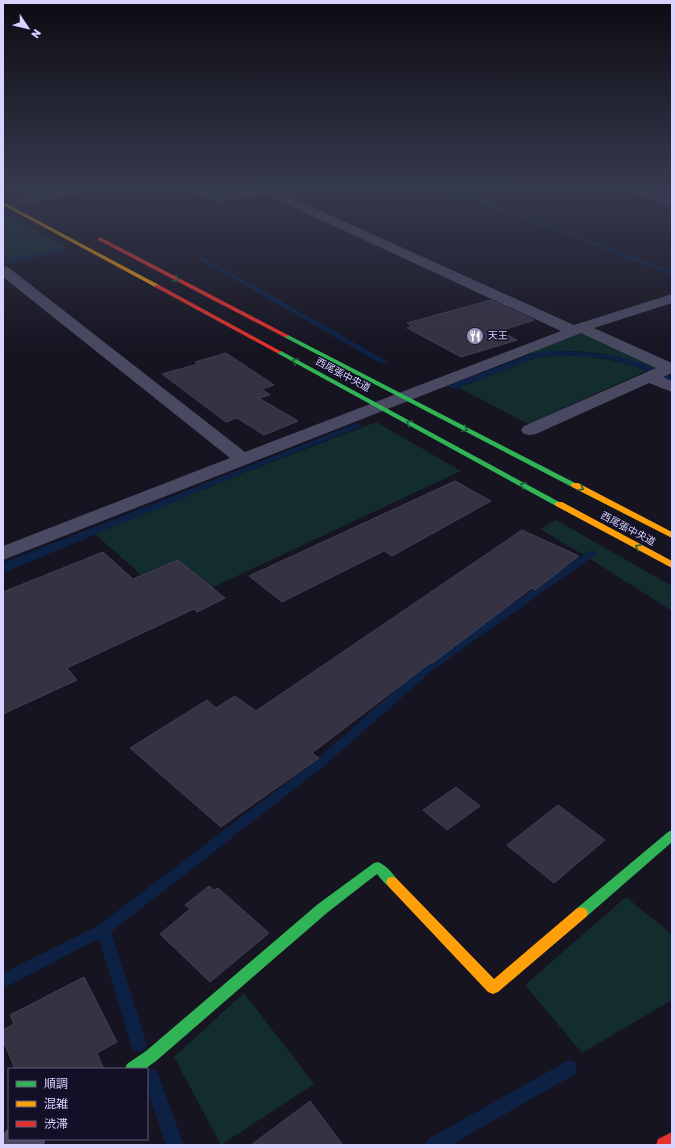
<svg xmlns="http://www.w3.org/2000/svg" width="675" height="1148" viewBox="0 0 675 1148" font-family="Rubik,'Noto Sans JP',sans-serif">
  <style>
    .green { fill: #132c2d }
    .water { fill: #0d2144 }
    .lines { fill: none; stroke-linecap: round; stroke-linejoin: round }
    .stream { fill: #0d2144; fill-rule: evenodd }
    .building { fill: #343243; stroke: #433f54 }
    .street { fill: #4a4962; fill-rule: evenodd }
    .fast { fill: #30b455; fill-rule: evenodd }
    .slow { fill: #ff9f0a; fill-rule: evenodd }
    .jam { fill: #e5322d; fill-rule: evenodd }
    .oneway { stroke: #22623e }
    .labels { text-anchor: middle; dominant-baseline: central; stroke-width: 3; stroke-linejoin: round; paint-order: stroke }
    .far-poi-label { font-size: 10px; fill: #d9d4ff; stroke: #130f26; text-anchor: start }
    .far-street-label { font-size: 10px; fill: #d9d4ff; stroke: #130f26 }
  </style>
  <rect width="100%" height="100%" fill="#161421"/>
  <!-- green -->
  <g class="green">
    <path d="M3 213 67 248 4 262Z"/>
    <path d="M577 334H586L657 366 653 369C618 353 569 347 531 354L529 352Z"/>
    <path d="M565 355C593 357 620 359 646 371L528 424 459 388 535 358Z"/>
    <path d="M376 422 461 471 175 605 95 534 246 472Z"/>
    <path d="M556 520 672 586V611L584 555 540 529Z"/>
    <path d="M626 897 672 934V1000L582 1053 525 985Z"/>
    <path d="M244 993 314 1084 221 1145 174 1057Z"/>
  </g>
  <!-- water -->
  <g class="water">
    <path d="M546 351C579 351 613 353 644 364 653 368 663 373 672 377V383L635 366 622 362 604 358 564 355 535 358 456 389 447 386 531 354Z"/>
    <path d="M357 423 363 426 246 472 3 573V563Z"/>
  </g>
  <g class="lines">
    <!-- stream -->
    <g class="stream">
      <path d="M445 189H453L672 271V275Z"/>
      <path d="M62 248 65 250 64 251 6 264 3 262V256L7 260Z"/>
      <path d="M199 257H203L387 361 386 363H380L199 259Z"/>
      <path d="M592 550 595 551 597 553 595 555 433 670 324 766 111 932 147 1044 145 1049 139 1052 133 1049 131 1044 99 939 3 988V973L98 926 316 760 425 664 589 551Z"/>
      <path d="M569 1060 575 1062 577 1068 575 1074 451 1145H425L428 1139Z"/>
      <path d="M151 1069 157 1071 184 1145H166L147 1089V1071Z"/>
    </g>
  </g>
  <!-- building -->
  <g class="building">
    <path d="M491 300 534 320 500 331 517 340 461 357 407 328 412 326 407 323Z"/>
    <path d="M226 353 274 385 262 389 270 395 259 398 298 421 264 435 237 418 226 422 162 374 198 364 195 362Z"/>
    <path d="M455 481 491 501 392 556 384 551 282 602 249 576Z"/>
    <path d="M522 530 579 556 535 590 532 588 431 664 430 663 312 753 319 758 221 827 130 748 207 700 216 708 235 696 256 711Z"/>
    <path d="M103 552 133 579 178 560 225 598 197 612 194 609 67 668 77 680 3 714V592Z"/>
    <path d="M456 787 480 806 447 830 423 810Z"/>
    <path d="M558 805 605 840 554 883 507 845Z"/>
    <path d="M209 886 214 890 218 888 269 933 210 982 160 934 190 909 185 905Z"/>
    <path d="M84 977 117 1042 97 1053 104 1069H15L3 1040V1030L14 1024 10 1015Z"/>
    <path d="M310 1101 343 1145H251Z"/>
  </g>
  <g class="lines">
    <!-- street -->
    <g class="street">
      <path d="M67 189H91L86 192 25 204 19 201 25 198Z"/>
      <path d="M185 189H201L218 196 255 189H272L574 325 672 294V303L594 328 672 363V373L663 377 672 381V392L649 383 536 434 530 435 524 434 521 430 524 426 656 368 581 333 3 560V546L230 458 3 277V266L8 267 245 452 561 331 265 194 217 202 186 191Z"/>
      <path d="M625 189H643L672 198V205L626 191Z"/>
      <path d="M9 1128V1139H46L44 1145H3C3 1137 2 1133 9 1128Z"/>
    </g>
    <!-- fast -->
    <g class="fast">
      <path d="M284 335H288L579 485 578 487H572L284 337Z"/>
      <path d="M277 351H281L563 504 562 506H556L277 353Z"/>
      <path d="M672 830V842L586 917 581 919 576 917 574 913 576 909 668 832Z"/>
      <path d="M378 862C386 865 395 875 398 882L396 886C387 889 383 881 377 874L328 912 156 1061 145 1069H125L127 1064 146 1051 318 904 374 863Z"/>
    </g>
    <!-- slow -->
    <g class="slow">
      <path d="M3 202 159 285 160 286 155 287 3 205Z"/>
      <path d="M572 483H578L672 532V538L572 487 571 485Z"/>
      <path d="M556 502H562L672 561V568L556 506 555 504Z"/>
      <path d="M392 877 396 878 494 979 576 909 581 907 586 909 588 913 586 917 498 992 493 994 488 992 388 886 386 882 388 878Z"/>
    </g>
    <!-- jam -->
    <g class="jam">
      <path d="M100 237 288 335 289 336 284 337 98 240V238Z"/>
      <path d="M155 285H159L282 352 277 353 155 287Z"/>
      <path d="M672 1132V1145H656L658 1139Z"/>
    </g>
  </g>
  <!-- one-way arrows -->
  <defs><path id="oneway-chevron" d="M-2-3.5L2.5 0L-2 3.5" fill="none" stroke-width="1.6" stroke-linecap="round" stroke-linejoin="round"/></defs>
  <g class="oneway">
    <use href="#oneway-chevron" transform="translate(176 279) rotate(28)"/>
    <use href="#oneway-chevron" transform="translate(295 361) rotate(-152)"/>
    <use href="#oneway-chevron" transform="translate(409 423) rotate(-152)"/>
    <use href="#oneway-chevron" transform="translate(465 429) rotate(27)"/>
    <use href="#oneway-chevron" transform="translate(523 485) rotate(-152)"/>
    <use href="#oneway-chevron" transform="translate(581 488) rotate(27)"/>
    <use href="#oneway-chevron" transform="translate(638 547) rotate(-152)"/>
  </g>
  <!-- sky -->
  <linearGradient id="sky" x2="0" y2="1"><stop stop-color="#0c0b12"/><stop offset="0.54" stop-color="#363a4e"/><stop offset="1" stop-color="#363a4e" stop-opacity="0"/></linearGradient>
  <rect width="675" height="350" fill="url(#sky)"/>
  <!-- icons -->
  <defs>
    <g id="restaurant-disc" transform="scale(0.9)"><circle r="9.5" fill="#9591b1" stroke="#130f26"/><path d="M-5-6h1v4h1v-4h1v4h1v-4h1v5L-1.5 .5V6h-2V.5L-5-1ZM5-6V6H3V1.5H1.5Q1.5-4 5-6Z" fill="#fff"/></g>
  </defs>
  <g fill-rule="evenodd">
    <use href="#restaurant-disc" x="475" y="336"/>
  </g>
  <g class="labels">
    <!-- far-poi labels -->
    <g class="far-poi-label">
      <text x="488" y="336">天王</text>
    </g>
    <!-- far-street labels -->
    <g class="far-street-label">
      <text transform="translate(343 375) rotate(28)">西尾張中央道</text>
      <text transform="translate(628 529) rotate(28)">西尾張中央道</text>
    </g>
  </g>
  <!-- border -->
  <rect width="675" height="1148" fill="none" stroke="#d9d4ff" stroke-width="8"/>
  <!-- legend -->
  <rect x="8" y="1068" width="140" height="72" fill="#130f26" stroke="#625e7d"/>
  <rect x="16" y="1081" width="20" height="6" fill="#30b455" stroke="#625e7d"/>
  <text x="44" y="1088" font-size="12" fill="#d9d4ff">順調</text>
  <rect x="16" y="1101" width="20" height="6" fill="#ff9f0a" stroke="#625e7d"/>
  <text x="44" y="1108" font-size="12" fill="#d9d4ff">混雑</text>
  <rect x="16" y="1121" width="20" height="6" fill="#e5322d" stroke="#625e7d"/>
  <text x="44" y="1128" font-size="12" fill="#d9d4ff">渋滞</text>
  <!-- north arrow -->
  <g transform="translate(28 28) rotate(125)" stroke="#130f26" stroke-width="3" paint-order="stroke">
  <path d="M0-3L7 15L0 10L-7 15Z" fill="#d9d4ff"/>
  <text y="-6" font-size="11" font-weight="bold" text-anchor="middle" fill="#d9d4ff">N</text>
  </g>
</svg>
